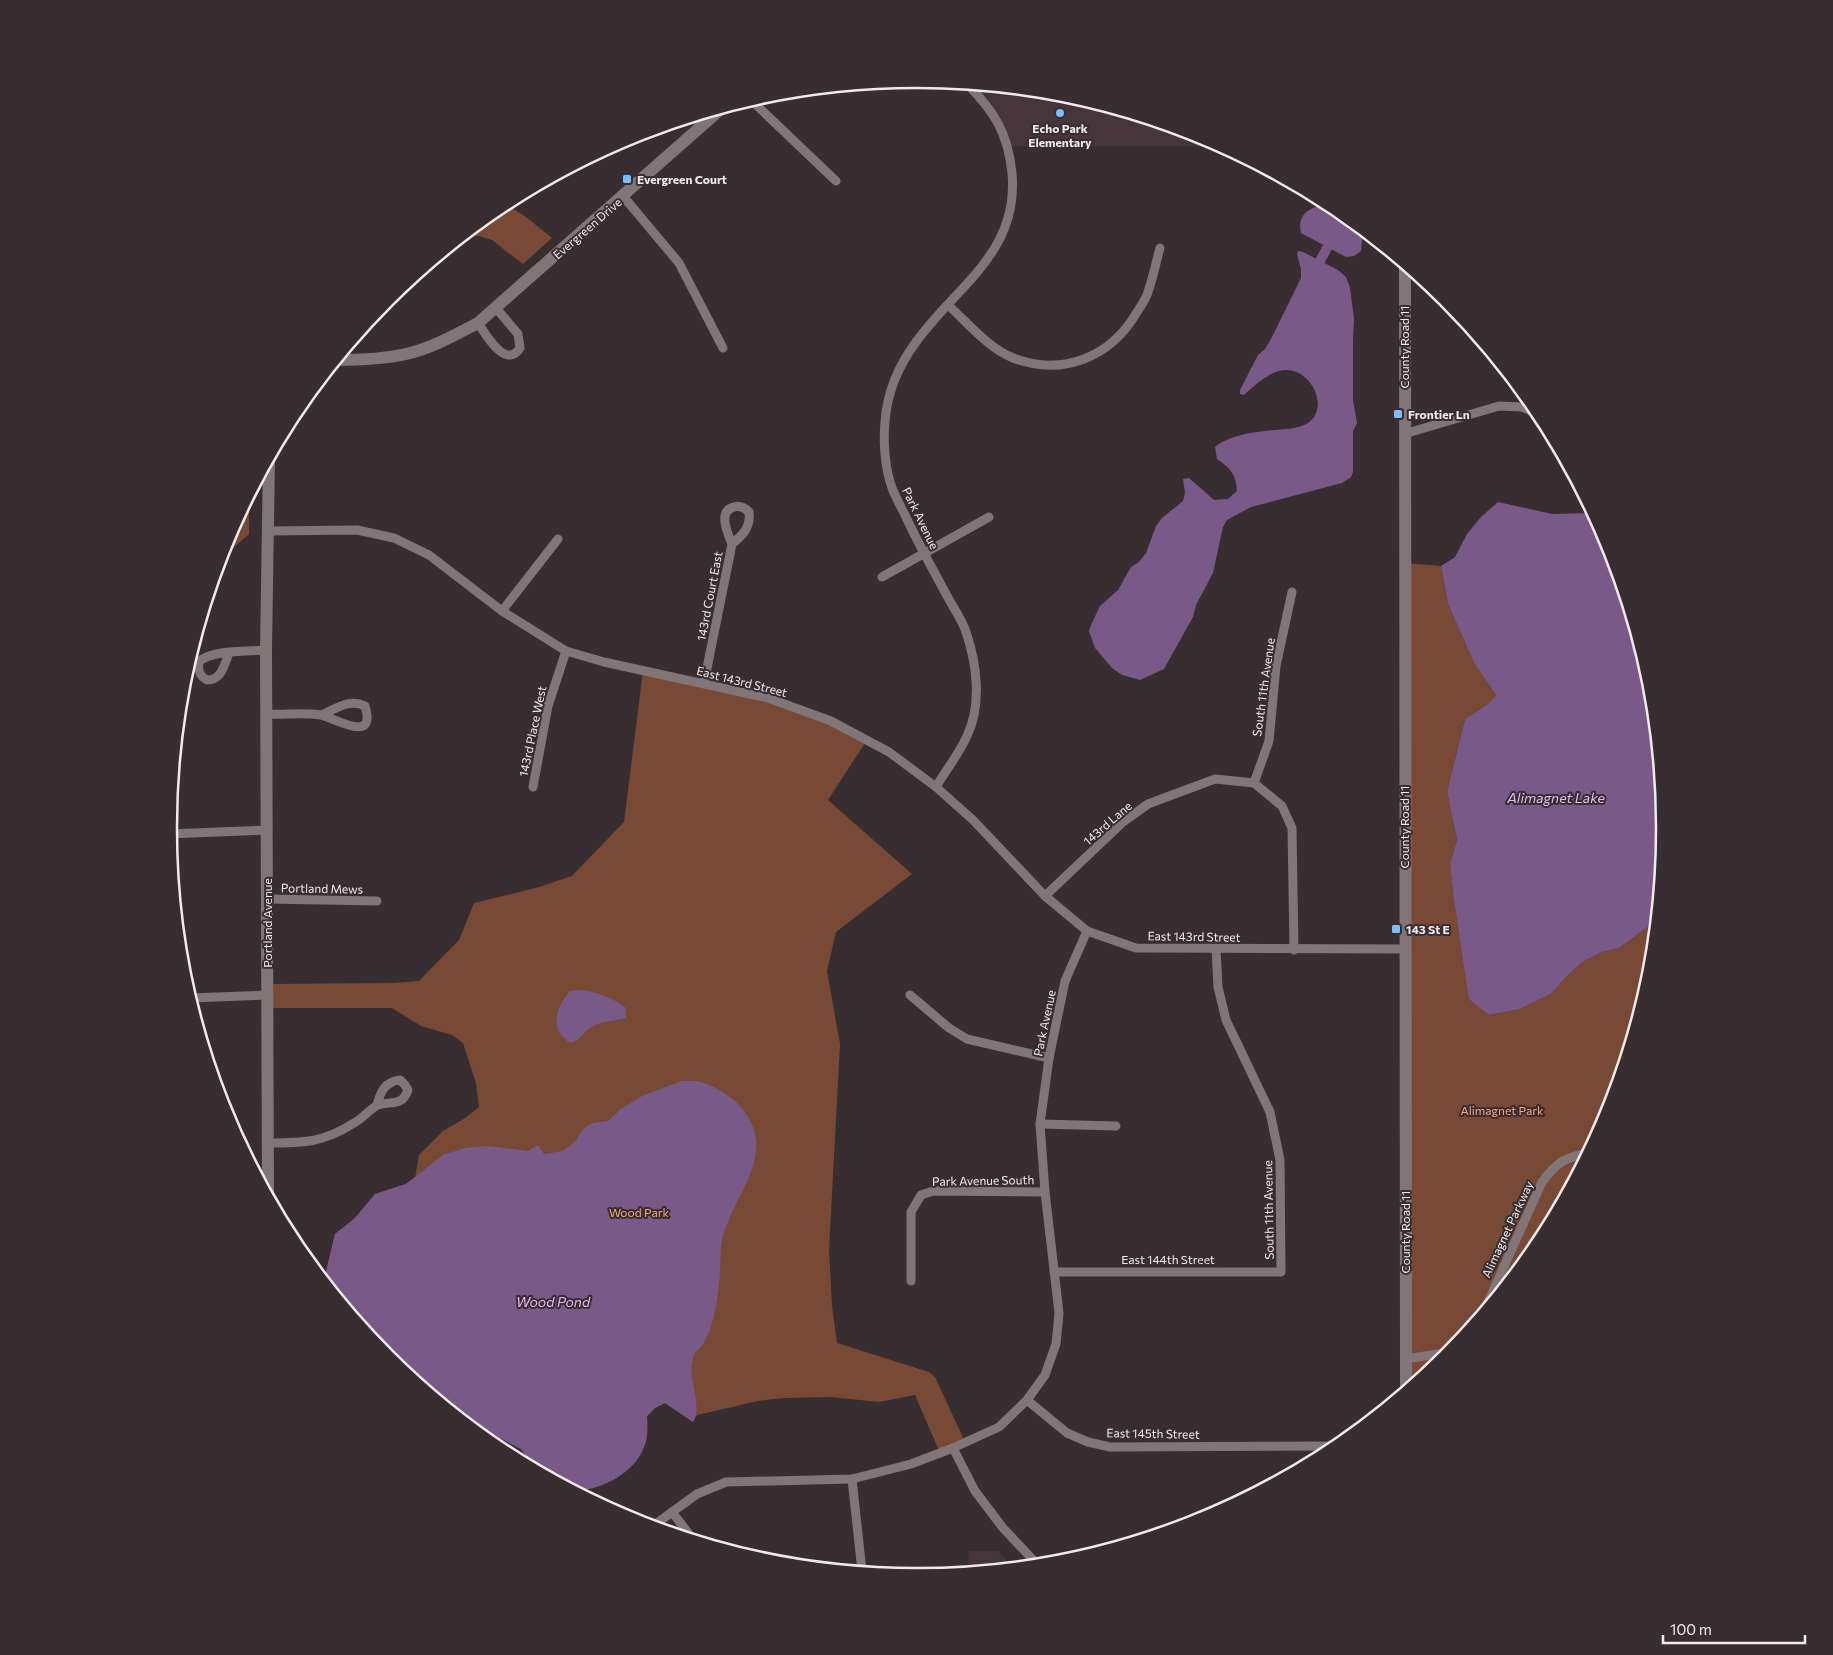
<svg xmlns="http://www.w3.org/2000/svg" width="1833" height="1655" viewBox="0 0 1833 1655" font-family="Commissioner,sans-serif">
  <style>
    .built { fill: #46363b }
    .green { fill: #784a35 }
    .water { fill: #795988 }
    .lines { fill: none; stroke-linecap: round; stroke-linejoin: round }
    .canal { stroke: #795988; stroke-width: 10 }
    .street { stroke: #827578; stroke-width: 9 }
    .secondary { stroke: #827578; stroke-width: 12 }
    .poi-dot { fill: #7cbef9; stroke: #382d30; stroke-width: 2 }
    .labels { text-anchor: middle; dominant-baseline: central; stroke-width: 4; stroke-linejoin: round; paint-order: stroke }
    .poi-label { font-size: 12px; font-weight: bold; fill: #f1eaec; stroke: #382d30; text-anchor: start }
    .street-label { font-size: 12px; fill: #f1eaec; stroke: #382d30 }
    .park-label { font-size: 12px; fill: #faa781; stroke: #382d30 }
    .water-label { font-size: 14px; font-style: italic; fill: #e4bdf6; stroke: #382d30 }
    .rim { fill: none; stroke: #f1eaec; stroke-width: 2.5 }
  </style>
  <rect width="100%" height="100%" fill="#382d30"/>
  <!-- built -->
  <g class="built">
    <path d="M967 84 1063 93 1203 136 1221 146H1008L1000 125Z"/>
    <path d="M969 1551H998L1013 1567 968 1571Z"/>
  </g>
  <!-- green -->
  <g class="green">
    <path d="M504 203 526 217 552 238 523 264 492 240 479 236H462Z"/>
    <path d="M249 496V534L219 560 225 541Z"/>
    <path d="M1404 563 1441 566 1448 604 1474 663 1496 695 1488 704 1465 719 1447 792 1457 840 1450 863 1453 893 1466 972 1489 1015 1520 1009 1551 994 1566 977 1581 963 1602 952 1619 948 1649 926 1656 917 1651 974 1608 1114 1539 1244 1446 1357 1406 1390Z"/>
    <path d="M643 671 768 698 867 740 828 800 912 874 836 932 827 971 840 1044 829 1250 832 1306 837 1343 929 1372 935 1377 965 1442 940 1453 915 1395 879 1402 831 1397 783 1398 758 1401 697 1415 693 1422 665 1403 655 1408 647 1416C648 1426 648 1438 644 1447 634 1473 604 1488 578 1491L536 1469 521 1449 481 1428H474L387 1357 324 1280 335 1234 355 1218 375 1194 406 1184 415 1178 419 1155 443 1131 465 1118 479 1107 476 1083 463 1043 452 1035 421 1026 392 1008H267V984L393 983 419 981 459 940 474 903 539 887 572 876 624 822Z"/>
  </g>
  <!-- water -->
  <g class="water">
    <path d="M1330 204 1363 230 1361 251 1354 256 1346 257 1301 233C1296 213 1312 206 1330 204Z"/>
    <path d="M1298 251 1303 252 1338 270 1346 277 1350 288 1354 318 1353 342V400L1357 423 1353 431V472L1351 477 1342 483 1251 507 1227 520 1223 527 1213 573 1196 605 1193 617 1164 669 1140 680 1122 675 1112 668 1095 648 1089 631 1091 625 1100 606 1118 590 1131 567 1139 562 1146 553 1156 526 1162 518 1183 501 1185 493 1183 479 1189 478 1214 500 1228 499 1237 491C1236 474 1231 469 1217 459L1215 447C1231 434 1255 432 1274 430 1285 429 1298 429 1308 423 1332 406 1308 363 1279 371 1265 375 1254 386 1244 395L1240 394V390L1258 355 1265 349 1271 339 1301 278V269L1297 254Z"/>
    <path d="M1498 502 1552 514 1593 513 1608 541 1651 682 1665 828 1656 917 1649 926 1619 948 1602 952 1581 963 1566 977 1551 994 1520 1009 1489 1015 1469 999 1453 893 1450 863 1457 840 1447 792 1465 719 1488 704 1496 695 1474 663 1448 604 1441 566 1455 557 1467 534 1481 517Z"/>
    <path d="M579 990C596 991 613 998 626 1008V1018C615 1021 603 1021 593 1026 582 1032 583 1039 570 1043 548 1029 556 1008 570 991Z"/>
    <path d="M682 1081C687 1081 692 1081 697 1081 710 1083 731 1096 740 1106 781 1153 733 1193 722 1240 720 1249 721 1260 720 1270 719 1288 717 1305 712 1323 710 1329 707 1338 703 1344 701 1348 695 1351 694 1355 685 1379 704 1402 693 1422L665 1403 655 1408 647 1416C647 1426 648 1438 644 1447 634 1473 604 1488 578 1491L536 1469 521 1449 481 1428H474L387 1357 324 1280 335 1234 355 1218 375 1194 406 1184 443 1155 465 1148 486 1146 528 1151 538 1145 544 1154 563 1151 576 1141 582 1130 592 1123 608 1121 621 1109 642 1096Z"/>
  </g>
  <g class="lines">
    <!-- canal -->
    <path class="canal" d="M1320 261 1327 248"/>
    <!-- street -->
    <g class="street">
      <path d="M750 99 836 181"/>
      <path d="M623 196 679 263 723 348"/>
      <path d="M948 305C968 323 988 348 1013 358 1063 377 1111 357 1137 312 1141 306 1146 299 1148 292 1153 278 1156 262 1160 248"/>
      <path d="M478 323C486 335 506 370 520 348L518 334 496 308"/>
      <path d="M1404 434 1499 406 1522 407 1541 415"/>
      <path d="M269 531 357 530 394 538 429 555 502 611 566 651 604 662 768 698 831 721 889 752 936 787 973 820 1045 896 1087 931 1136 948 1405 949"/>
      <path d="M882 577 989 517"/>
      <path d="M502 611 558 539"/>
      <path d="M229 653C224 665 222 680 207 680 199 676 198 670 199 662 209 650 250 651 266 650"/>
      <path d="M704 683 732 544C743 535 751 527 749 512 745 508 740 505 734 507 717 511 728 534 732 544"/>
      <path d="M266 714C284 715 303 712 321 715 335 718 377 745 365 706 349 698 336 709 321 715"/>
      <path d="M1254 783 1269 741 1276 666 1292 592"/>
      <path d="M1254 783 1282 806 1292 828 1294 950"/>
      <path d="M533 787 548 706 566 651"/>
      <path d="M936 787C946 770 959 754 967 736 982 705 977 664 966 632 962 619 952 606 946 594 932 568 918 543 906 517 901 507 896 498 892 488 885 469 883 442 885 422 887 393 899 365 916 342 957 285 1019 253 1012 173 1008 133 994 111 967 84"/>
      <path d="M168 834 267 830"/>
      <path d="M1045 896 1123 822 1148 804 1215 779 1254 783"/>
      <path d="M266 899 377 901"/>
      <path d="M910 995 949 1028 967 1039 1049 1058"/>
      <path d="M190 998 267 995"/>
      <path d="M1040 1124 1116 1126"/>
      <path d="M268 1143C303 1143 323 1143 354 1123 362 1119 368 1111 376 1106 388 1100 402 1108 408 1090L405 1085 400 1080C385 1081 380 1093 377 1105"/>
      <path d="M1054 1272H1281L1280 1160 1270 1112 1226 1020 1218 987 1216 949"/>
      <path d="M911 1281V1212L921 1195 933 1191 1045 1192"/>
      <path d="M1484 1311 1542 1182C1557 1162 1564 1158 1588 1153"/>
      <path d="M1405 1359 1445 1353 1453 1349"/>
      <path d="M1027 1400 1067 1433 1088 1442 1110 1447 1337 1446"/>
      <path d="M953 1448 975 1491 1003 1528 1037 1564"/>
      <path d="M852 1479 862 1571"/>
      <path d="M672 1512 692 1538"/>
      <path d="M653 1526 697 1494 726 1482 852 1479 911 1464 953 1448 999 1427 1027 1400 1045 1375 1056 1344 1059 1313 1045 1192 1040 1124 1049 1058 1065 981 1087 931"/>
    </g>
    <!-- secondary -->
    <g class="secondary">
      <path d="M1405 264 1406 1390"/>
      <path d="M336 360C359 360 384 359 406 354 432 348 455 335 478 323L722 108"/>
      <path d="M268 1195 266 650 269 458"/>
    </g>
  </g>
  <!-- markers -->
  <g class="poi-dot">
    <circle cx="1060" cy="113" r="5"/>
    <rect x="622" y="174" width="10" height="10" rx="2.5"/>
    <rect x="1393" y="409" width="10" height="10" rx="2.5"/>
    <rect x="1391" y="924" width="10" height="10" rx="2.5"/>
  </g>
  <g class="labels">
    <!-- poi labels -->
    <g class="poi-label">
      <text x="1060" y="128" text-anchor="middle">Echo Park<tspan x="1060" dy="14">Elementary</tspan></text>
      <text x="637" y="179">Evergreen Court</text>
      <text x="1408" y="414">Frontier Ln</text>
      <text x="1406" y="929">143 St E</text>
    </g>
    <!-- street labels -->
    <g class="street-label">
      <text transform="translate(587 228) rotate(-41)">Evergreen Drive</text>
      <text transform="translate(1404 347) rotate(-90)">County Road 11</text>
      <text transform="translate(921 518) rotate(64)">Park Avenue</text>
      <text transform="translate(709 596) rotate(-79)">143rd Court East</text>
      <text transform="translate(742 681) rotate(14)">East 143rd Street</text>
      <text transform="translate(1263 687) rotate(-82)">South 11th Avenue</text>
      <text transform="translate(532 731) rotate(-78)">143rd Place West</text>
      <text transform="translate(1107 823) rotate(-41)">143rd Lane</text>
      <text transform="translate(1404 827) rotate(-90)">County Road 11</text>
      <text transform="translate(322 888) rotate(1)">Portland Mews</text>
      <text transform="translate(267 923) rotate(-90)">Portland Avenue</text>
      <text transform="translate(1194 936) rotate(1)">East 143rd Street</text>
      <text transform="translate(1044 1023) rotate(-78)">Park Avenue</text>
      <text transform="translate(983 1180) rotate(-1)">Park Avenue South</text>
      <text transform="translate(1268 1210) rotate(-91)">South 11th Avenue</text>
      <text transform="translate(1507 1229) rotate(-65)">Alimagnet Parkway</text>
      <text transform="translate(1405 1232) rotate(-90)">County Road 11</text>
      <text x="1168" y="1259">East 144th Street</text>
      <text transform="translate(1153 1433) rotate(1)">East 145th Street</text>
    </g>
    <!-- park labels -->
    <g class="park-label">
      <text x="1502" y="1110">Alimagnet Park</text>
      <text x="639" y="1212">Wood Park</text>
    </g>
    <!-- water labels -->
    <g class="water-label">
      <text x="1556" y="797">Alimagnet Lake</text>
      <text x="553" y="1301">Wood Pond</text>
    </g>
  </g>
  <!-- crop -->
  <path d="M0 0H1833V1655H0ZM916 88H917A739 739 0 0 1 1656 827V829A739 739 0 0 1 917 1568H916A739 739 0 0 1 177 829V827A739 739 0 0 1 916 88Z" fill="#382d30" fill-rule="evenodd"/>
  <path class="rim" d="M916 88H917A739 739 0 0 1 1656 827V829A739 739 0 0 1 917 1568H916A739 739 0 0 1 177 829V827A739 739 0 0 1 916 88Z"/>
  <!-- scale -->
  <path d="M1663 1635v8h142v-8" fill="none" stroke="#f1eaec" stroke-width="2.5"/>
  <text x="1670" y="1635" font-size="15" fill="#f1eaec" stroke="#382d30" stroke-width="4" paint-order="stroke">100 m</text>
</svg>
